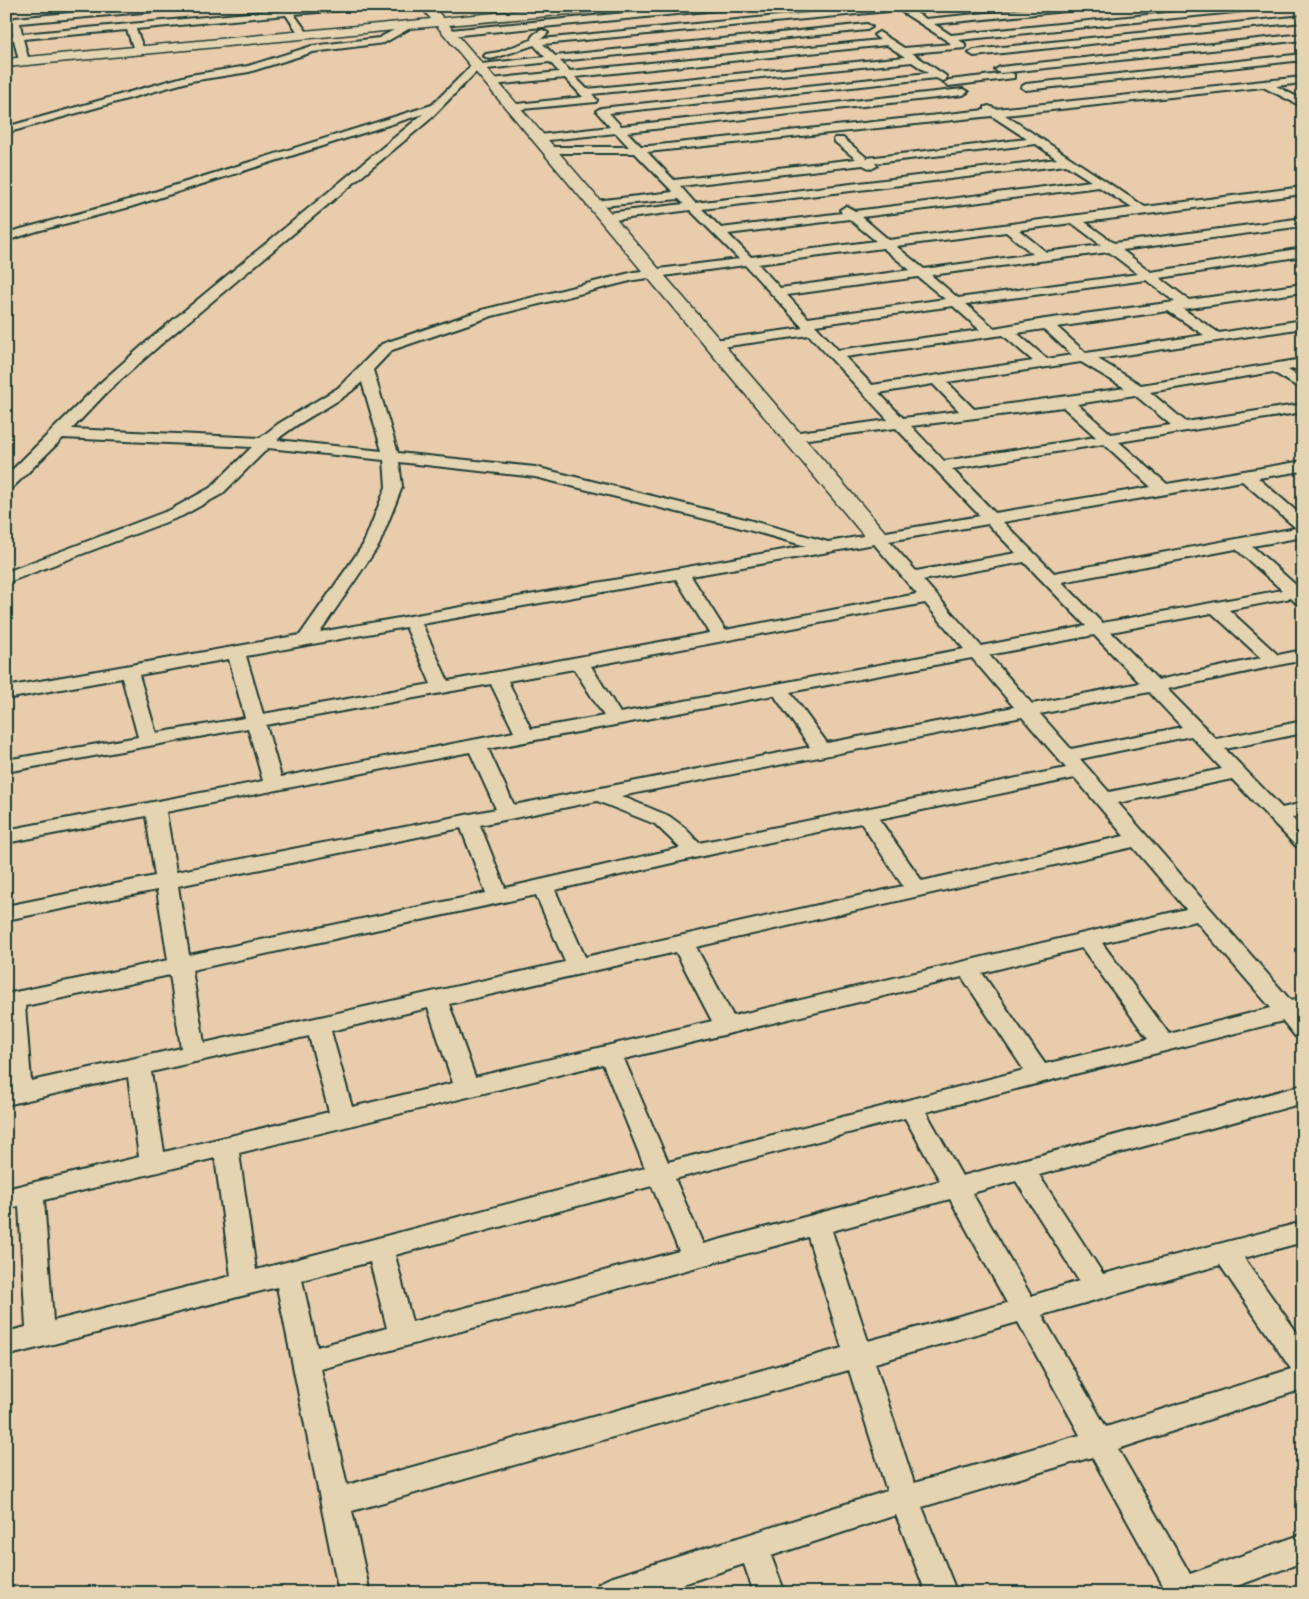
<svg xmlns="http://www.w3.org/2000/svg" width="1309" height="1599" viewBox="0 0 1309 1599" font-family="Mynerve,sans-serif">
  <style>
    .lines { fill: none; stroke-linecap: round; stroke-linejoin: round }
    .street-casing { stroke: #1f3d34; stroke-width: 4 }
    .secondary-casing { stroke: #1f3d34; stroke-width: 3 }
    .street { fill: #e5d4b1; fill-rule: evenodd }
    .secondary { fill: #e5d4b1; fill-rule: evenodd }
  </style>
  <rect width="100%" height="100%" fill="#e8ccac"/>
  <filter id="ink" filterUnits="userSpaceOnUse"><feTurbulence type="fractalNoise" baseFrequency=".02" numOctaves="2"/><feDisplacementMap in="SourceGraphic" scale="10" xChannelSelector="R" yChannelSelector="G"/><feConvolveMatrix kernelMatrix="1 2 1 2 8 2 1 2 1" color-interpolation-filters="sRGB"/></filter>
  <g filter="url(#ink)">
    <g class="lines">
      <!-- street casing -->
      <g class="street-casing">
        <g id="street">
          <path d="M6 6H17L6 11Z"/>
          <path d="M146 6H182L178 9 20 23 22 34 323 6H359L355 9 294 14 309 35 304 38 301 37 286 15 136 29 144 50 139 53 134 50 127 30 23 39 29 61 24 64 19 61 14 40 6 41V35H13L10 21 15 18Z"/>
          <path d="M697 6H732L728 9 450 36 445 33 450 30Z"/>
          <path d="M881 6H916L910 9 926 19 1056 6H1090L1086 9 934 24 951 35 1235 6H1268L1264 9 959 40 965 44V48L912 53 946 76V80L942 81 936 78 609 113 621 126 963 89 968 92 963 95 627 132 641 146H649L985 110V107L989 106 996 109 1303 77V83L1276 86 1303 100V107L1263 87 1005 115 1145 207 1303 187V194L1085 222 1114 243 1303 218V226L1122 250 1151 272 1303 248V256L1160 278 1189 300 1303 284V292L1183 309 1219 333 1303 320V328L1098 359 1141 385 1303 359V367L1288 370 1303 379V390L1273 372 1150 392 1186 422 1303 404V412L1119 442 1167 484 1303 461V471L1258 478 1303 517V537L1252 546 1298 587 1303 586V604L1296 603 1291 598 1229 610 1278 655 1303 650V660L1167 689 1216 739 1303 721V733L1225 749 1282 808 1303 803V815L1292 818 1303 829V847L1296 846 1232 779 1118 803 1291 1001 1303 997V1038L1295 1036 1283 1021 926 1112 962 1176 1303 1085V1103L1039 1175 1103 1274 1303 1222V1242L1244 1258 1303 1341V1389L1118 1449 1190 1574 1303 1534V1562L1218 1593H1162L1164 1587 1092 1457 922 1507 957 1593H926L896 1515 771 1556 785 1593H754L744 1564 656 1593H595L599 1583 610 1578 887 1491 849 1370 352 1511 370 1593H339L277 1287 6 1356V1332L26 1327 19 1206 6 1209V1189L139 1157 128 1077 6 1105V994L168 960 157 890 6 920V906L155 876 146 816 6 843V830L263 781 248 728 6 772V760L138 737 122 678 6 699V687L300 635 363 545 386 487 384 460 268 448 222 494 182 516 6 583V572L170 510 210 488 252 447 63 438 12 488 6 490V476L99 384 150 339 423 114 130 207 37 231 6 241V233L122 202 432 105 472 65 545 57 534 45 495 58 489 59 484 56 486 54 499 52 531 40C531 35 538 31 543 30L548 33 541 39ZM899 10 952 44 904 48 879 32 874 35 880 40 570 71 560 61 867 30 872 27 867 24 555 56 543 44ZM887 45 905 57 587 89 575 77ZM550 62 559 72 491 79 486 82 491 85 565 78 583 97 508 105 507 107 508 109 512 110 596 102 597 100 592 94 912 62 928 73 601 108 596 111 610 127 539 135 534 138 539 141 616 133 629 147H550L544 150 550 153H635L673 192 595 201 589 205 591 207 679 199 684 204 607 213 601 217 607 221 690 210 739 259 634 272 482 310 382 344 338 388 278 424 260 438 72 429 109 390 160 345 428 121 478 70ZM992 116 1027 139 867 158 843 138H835L834 140 835 142 856 159 674 180 647 152ZM1036 144 1057 159 695 203 680 186 863 165 871 169 877 166 875 163ZM1066 165 1091 181 855 211 846 206 840 210 842 213 721 228 702 209ZM1099 187 1132 208 889 240 862 217ZM849 219 876 241 751 257 728 234ZM1072 223 1101 245 1046 252 1019 230ZM1006 232 1033 254 924 269 896 246ZM883 248 910 270 780 288 758 264ZM1109 252 1138 274 958 298 931 275ZM745 265 803 328 714 340 709 341 707 344 709 347 714 348 809 335 888 420 792 433 787 434 785 437 787 440 792 441 896 428 980 516 828 542 745 519 535 467 398 453 373 370 392 350 492 316 634 280ZM918 277 945 299 808 318 787 295ZM1146 280 1175 302 1045 319 994 328 966 304ZM953 306 980 330 838 350 815 325ZM1168 311 1204 335 1086 353 1057 327ZM1044 329 1072 355 1047 359 1017 333ZM1003 335 1033 361 872 385 845 357ZM1081 362 1125 388 974 409 947 382ZM362 382 382 451 277 440C303 417 337 406 362 382ZM933 384 959 411 903 418 879 393ZM1135 395 1171 425 1111 434 1077 404ZM1063 407 1096 437 944 461 911 426ZM1104 444 1151 487 995 513 952 469ZM399 462 535 477 734 526 806 546 320 632 379 545 402 487ZM1242 481 1296 528 1054 573 1003 522ZM988 524 1016 553 916 571 889 541ZM874 544 917 594 725 630 691 576ZM1236 549 1282 590 1102 623 1062 582ZM1024 562 1086 626 981 646 923 580ZM676 579 709 633 448 681 422 624ZM925 603 964 649 620 713 591 666ZM1212 613 1261 658 1158 680 1111 632ZM406 627 431 684 263 714 246 656ZM1094 635 1140 683 1032 704 989 655ZM972 658 1014 707 827 743 790 692ZM229 659 245 718 156 733 139 675ZM574 669 604 716 531 729 508 681ZM491 684 514 732 281 777 266 725ZM1149 692 1182 727 1071 749 1040 714ZM774 695 810 747 514 805 488 749ZM1022 717 1066 768 699 843 684 827 669 816 621 796ZM1191 736 1222 769 1109 792 1080 759ZM470 752 496 809 176 872 166 812ZM1075 778 1124 836 922 881 879 819ZM597 801 655 824 680 848 505 888 480 825ZM861 823 903 886 585 957 555 890 694 858ZM461 828 486 893 189 955 178 886ZM1133 847 1186 909 733 1016 696 947ZM536 895 565 962 204 1043 192 970ZM1196 921 1271 1008 1169 1034 1102 943ZM1082 948 1148 1039 1045 1064 982 973ZM676 952 712 1021 475 1077 449 1004ZM170 975 181 1048 31 1081 25 1006ZM962 977 1024 1070 668 1162 624 1059ZM428 1008 453 1083 352 1107 331 1031ZM309 1036 329 1112 164 1152 151 1072ZM603 1064 645 1168 256 1270 239 1153ZM905 1118 940 1181 703 1244 675 1179ZM215 1158 231 1276 53 1321 44 1200ZM1016 1181 1079 1281 1031 1296 972 1193ZM652 1186 679 1251 412 1322 395 1255ZM950 1199 1007 1303 868 1341 832 1231ZM808 1237 842 1348 347 1485 321 1369ZM370 1262 387 1328 317 1347 302 1280ZM1220 1265 1291 1369 1106 1427 1042 1315ZM1018 1322 1080 1435 914 1483 875 1363Z"/>
          <path d="M1303 16V22L974 56 969 53 974 50Z"/>
          <path d="M409 22 414 25 412 27 384 43 313 52 249 72 191 81 6 133V127L190 75 248 66 312 46 379 38Z"/>
          <path d="M1303 34V40L1000 73 995 70 1000 67Z"/>
          <path d="M1303 54V60L1026 90 1021 87 1026 84Z"/>
          <path d="M1010 73 1014 74V78L949 86 944 83 949 80Z"/>
        </g>
      </g>
      <!-- secondary casing -->
      <g class="secondary-casing">
        <path id="secondary" d="M420 6H433L443 18 570 6H619L613 10 449 25 886 533 889 538 886 543 878 545 870 543 437 26 6 67V59L431 19Z"/>
      </g>
      <!-- street -->
      <use href="#street" class="street"/>
      <!-- secondary -->
      <use href="#secondary" class="secondary"/>
    </g>
  </g>
  <!-- margin -->
  <rect width="1309" height="1599" fill="none" stroke="#e5d4b1" stroke-width="25"/>
  <rect x="12" y="12" width="1284" height="1574" fill="none" stroke="#1f3d34" stroke-width="2" filter="url(#ink)"/>
</svg>
